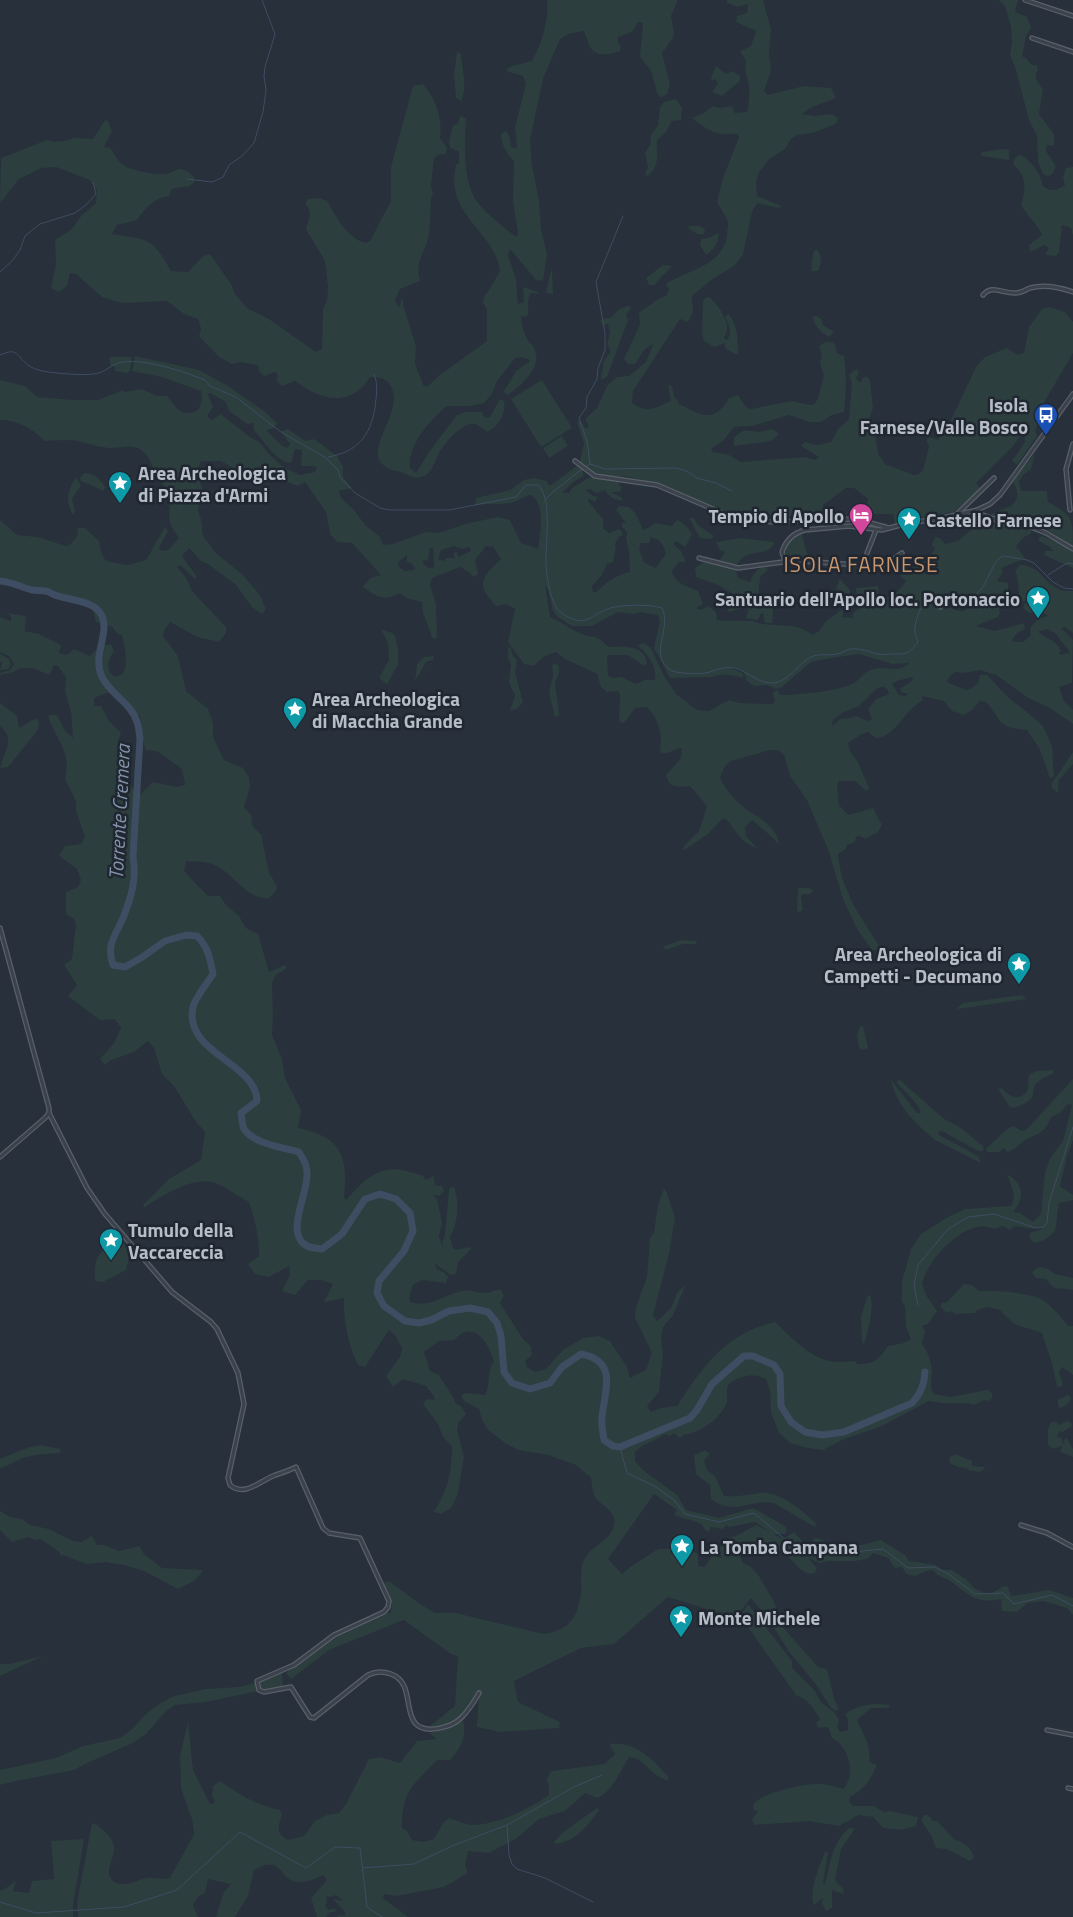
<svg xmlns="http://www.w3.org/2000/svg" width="1073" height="1917" viewBox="0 0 1073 1917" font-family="'Titillium Web',sans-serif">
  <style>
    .green { fill: #2c3e3e; fill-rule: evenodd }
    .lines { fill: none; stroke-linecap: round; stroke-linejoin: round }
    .stream { stroke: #3f4d62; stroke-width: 1 }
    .river { stroke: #3f4d62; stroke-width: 7 }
    .street-casing { stroke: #59606a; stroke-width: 5.5 }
    .street { stroke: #3b424c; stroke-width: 3 }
    .labels { text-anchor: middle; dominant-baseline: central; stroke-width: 5; stroke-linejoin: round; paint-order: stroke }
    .poi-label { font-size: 19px; font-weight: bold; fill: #b7bdc7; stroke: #202731; text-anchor: start }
    .water-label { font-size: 20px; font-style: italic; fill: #8293aa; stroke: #202731 }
    .quarter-label { font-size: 21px; letter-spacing: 1px; fill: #c89770; stroke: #202731 }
  </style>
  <rect width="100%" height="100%" fill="#27303b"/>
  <!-- green -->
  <g class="green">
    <path d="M547 0H678L671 16 674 33 673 38 662 53 670 85 667 94 661 98 657 93 651 71 640 57 643 23 638 22 632 32 618 37V42L621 46 620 51C611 54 596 58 590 47 587 42 587 36 583 31L569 34 560 39 543 79 530 140 532 166 539 200 541 229 547 254 543 281 536 280 510 249 508 255 516 279 518 304 524 302 523 287 538 292V294L531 293C526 299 530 309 527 317L521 316C522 326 524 334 529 342 531 344 533 345 534 348 544 367 521 385 508 395L503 392 517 370 528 363 530 360 522 357 515 358 497 381 492 394 484 403 470 406H447C430 420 408 444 410 468L416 473 429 452 457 415 466 412H482L485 418 490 417 500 399 504 401C507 413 498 427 487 432 484 430 479 425 475 424 462 421 441 447 437 457 433 466 431 475 421 477 414 479 409 475 403 473 395 470 389 471 382 464 365 447 406 409 390 385 385 377 378 377 370 377 367 381 364 386 360 389 340 407 313 395 295 381L282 386 276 380 278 375 275 372 264 376 259 371 258 365 241 362 232 364 219 357 199 336 201 329 198 319 184 314 167 301 122 303 102 297 76 274 70 273 67 286 59 292 51 288 56 264 55 240 71 230 82 215 96 203 97 190 90 180 56 167 41 168 19 179 0 203 1 158 47 140C56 143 62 142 71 139 76 137 87 139 93 139L105 120 108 121 112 131 104 147 110 148C114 152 117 160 122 164 130 170 152 175 163 174 177 174 178 161 194 177V183L189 186 172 189 169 196C154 198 145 208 137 220L117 225 112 234C149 240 152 237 171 271L188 272 203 256 210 254 231 284 235 294 247 308 269 319 316 352 322 349 323 309 327 300 328 287 325 261 306 229C309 219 313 211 305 204L308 199 320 198 327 201C336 217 347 238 366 243L370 241 391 201V167L413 86 423 84C436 99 443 119 440 138L447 148 446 154H440L434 158 431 186 433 194 431 199C430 212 431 227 428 239 423 257 415 262 420 281L400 289 395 300 398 307 400 305 401 300 403 299V305L416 346 415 363 423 385 427 387 440 375 487 341V309L483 303 484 296 489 290 500 271C495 230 444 216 456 165L459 163V152L450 148 449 141 453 125 458 124 460 116 466 118C465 143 462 184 479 204 487 214 506 230 517 237L518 233 513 201 514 161C507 154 501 145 501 134L506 131 510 137 511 147 517 148 515 127 526 84 523 76 506 71 509 67 532 61C542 42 549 21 547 0Z"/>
    <path d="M727 0H763L771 29 769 54 771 71 764 91 768 95 804 86 831 88 836 98 810 108 802 114 814 116 832 114 838 118 836 124 812 133 797 135 791 139 785 149 769 159 758 174 756 183 757 196 782 206 779 208 757 203 752 212 743 255 734 266 711 280 692 296 693 312 688 322 680 319 633 391 632 403C647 414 655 408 671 401L668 385 672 386 674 397 678 401 679 404C701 415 714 424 729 398L738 395 746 407 751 409 792 401 810 405 814 404 818 399 824 375 820 363 822 355 819 346C825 342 828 340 835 344L837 353 844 356C847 376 846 392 844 412L832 415 821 422H809L789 415 752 426 734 427 724 440 711 449 713 452 729 455 741 462 805 457 815 460 819 457 801 446 805 442 817 445 831 442 838 429 849 419 852 383 849 374 857 369 859 372 856 378 858 381 861 382 862 378 866 376 870 380 873 408 869 420 875 435 878 453 885 464 914 475 919 474 923 470 929 447 926 440 930 437 938 440 951 420 976 367 985 357 1007 348 1018 355 1024 353 1029 327 1042 309 1049 307 1065 312 1073 322V353L1042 406 1040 421 1035 430 1037 436 1017 465 1012 461 1025 442 1024 431 1013 446 976 483 981 489 954 512 920 518 895 524 893 514H872L861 516 851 515 853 512 867 504 868 499 854 488H846L823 505 824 507 833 509 831 515 827 513 803 517 801 513 797 510 788 518 773 519 740 517 660 484 628 477 598 475 580 461 584 443 577 422 581 421 585 428 589 427 585 419 597 408 607 386 617 377 629 376 646 362 653 344 645 349 635 364H628L624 359 640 324 639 312C649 307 656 298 666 296L669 290 666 284C687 270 723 266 727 235 727 232 728 227 728 223 727 217 720 208 717 202L723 178 739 137 737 134C732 133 726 135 721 134 711 133 700 124 692 118L702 114 713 106 719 108 732 106 735 113 747 112C749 103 750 95 749 86 747 76 744 71 746 61L740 51 751 46 756 31 736 22 737 16 747 13 748 4 738 7 727 3Z"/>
    <path d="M999 0H1018L1015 12 1027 17 1031 28 1026 36 1022 56 1027 59 1032 65H1037L1038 70C1033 77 1038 83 1043 89L1039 114 1054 134V146L1047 145 1046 151 1056 166 1053 173 1048 177 1043 174 1038 162 1037 136 1029 120 1015 67 1010 55 1012 42 1011 27 1005 6Z"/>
    <path d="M457 51 461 54C462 68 468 88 461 101L456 98 454 76Z"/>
    <path d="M716 66 726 74 733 71 740 76V81L722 96 712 92 718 83 715 79 712 81 711 77Z"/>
    <path d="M676 99 682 108 681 120 672 121 666 132 657 140C656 156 661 164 648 176L645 174 648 167 645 153 650 145 651 135 658 125 660 107 664 102Z"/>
    <path d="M1003 149 1009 150V160L981 156 982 152Z"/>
    <path d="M1020 154C1032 162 1040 172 1043 186 1051 192 1057 191 1065 185L1063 178 1066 168 1073 167V236L1071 228 1062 225 1059 252 1056 256 1045 255 1049 248 1044 245 1030 252 1029 245 1042 235C1037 224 1028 216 1021 205 1026 189 1027 177 1014 165V159Z"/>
    <path d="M690 226H699L705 229 704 234H697L688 228Z"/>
    <path d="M719 233C718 243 715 249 706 255L700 245 702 239 708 238Z"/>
    <path d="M816 249C823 255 821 264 818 271H811L813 253Z"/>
    <path d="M663 265 672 266C666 273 660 277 655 285H649L646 278Z"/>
    <path d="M552 270 553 294 546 293 550 274Z"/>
    <path d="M708 297C716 300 729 321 727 330 727 333 725 335 724 338L727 340C733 332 729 325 725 317L728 314C738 323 738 341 738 354H735L725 348V343L714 347 704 341 702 333 703 303 704 299Z"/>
    <path d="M627 306H630L631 309 626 314 628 320 607 377 601 380C601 373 604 369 603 362L611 351 607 344 610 333 608 324 603 325 600 321 606 318H611L618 310Z"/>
    <path d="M817 316 821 319 823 325 834 332 829 337C820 332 816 327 812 317Z"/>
    <path d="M135 356 199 370 228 386 264 411 277 423 274 428 266 430 281 445 287 448 290 444 281 431 288 429 305 441 314 439 337 456 343 467V477L352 488 339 491 341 498 354 510 366 526 380 537 383 545 393 544 426 532 438 533 469 523 498 517 510 520 521 543 538 549C540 533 546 508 532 495 522 496 518 502 509 503 498 505 486 503 475 505L476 498 510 490 524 480 534 478 547 481 548 485H551L577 466 583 470V476L572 483 562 493H569L572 488 592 476 619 482V485L622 487 620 492H611L621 497 624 501C615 500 610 498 605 490L596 493 590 489 586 490 593 496 598 497 595 502 589 499 588 501 603 519V528L609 533 619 529 622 531 623 535 619 537 615 544 616 547 613 562 607 564 602 575 592 586 593 592H596C607 582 616 575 630 572L629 552 626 538 627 534 625 529 622 528V523H626L616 510 619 506 629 507 636 514 643 530 650 527 654 523 672 526 677 520C684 523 689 528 692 535L685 547 676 541 673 544 681 551 686 562H679L672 571C674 583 687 586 698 591L703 604 696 608 701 610 708 606 716 612 717 620C729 622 741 620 752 621 756 622 760 624 764 624 785 627 794 622 813 635L819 631 826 621 841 610 844 611 842 617 853 618V613C871 598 893 603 906 581L900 576 903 573C911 571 932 557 935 548L932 545 935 537 940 538 945 544 958 541 981 521 982 516 1002 525 1031 530V534L1024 537 1016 546 1025 558 1001 568 1003 572 997 581 1008 583V592C1001 599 997 603 1000 613L998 617 976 626 995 631 1024 623 1025 629 1017 633 1012 640 1013 642H1023L1031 635 1030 628 1038 619 1048 616 1045 613C1036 614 1029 615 1023 608L1026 601H1023L1021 604C1017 593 1020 582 1015 571L1020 565C1041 565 1044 585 1061 590 1064 591 1069 591 1073 591V633L1065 627 1061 628 1073 640 1072 683 1059 687 1064 701 1073 710V724L1048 707 1028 698 996 675 980 670 963 673 955 672 950 676 947 682 966 690C975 687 979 684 980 675H987L1009 698 1027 712 1043 726 1052 746 1054 776 1050 778 1040 750 1027 730C1020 729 1009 729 1003 724 998 720 992 708 986 702L980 701 972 710 963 715 952 711 944 701 922 696V701C904 710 896 737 876 738L868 732 862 734 848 743 850 751 858 762 869 788 868 790H865L855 781H839L837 786 839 805 848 815 873 808 882 825 878 832 865 839 860 836 856 837 855 842 847 845 846 849 838 854V857L842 878 854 906 879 946 876 950H872L857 929 843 899 829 852 807 800 790 776 784 755 778 750H770L731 761 725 766 720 778C724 787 737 803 746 809 760 818 777 827 779 845L772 837 752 820 745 827 746 836 758 849C752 846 745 843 740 837 733 831 732 822 723 818L708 834 683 851 684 846 699 831 707 806 690 786C678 787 669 789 666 775L681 758 682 748H678L668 753H661C659 747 661 742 661 737 659 725 655 715 647 707L635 708 624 723 619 722 620 695 618 691 607 692 601 687 597 674 565 659 556 652 543 657 534 666 524 664 508 642 515 609 506 604 496 606C476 584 480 579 501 559L493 547 486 546 475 560 478 574 473 577 469 572 460 567 432 578 430 585 436 604 437 637 435 639 432 637 423 613 422 602 406 598 400 593C385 602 376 597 363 587L370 578 381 575 352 543 337 542 330 534 326 512 305 482 297 486 279 478 252 479 221 461H201L196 473 202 487 198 511 201 519 203 536 216 553 243 575 260 595 266 609 262 614 252 607 236 585 208 564 201 561 189 548 182 556 197 577 195 579 180 565 177 567 187 579 192 591 226 627V633L219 642 197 637 170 622 164 631 163 636 178 656 186 691 208 709 213 723V737L224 760 243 768 249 777 250 787 244 807 252 816C250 824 254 829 261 834L269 873 277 886 276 891 269 898C248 901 234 875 217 866 208 861 196 862 186 861L184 871 208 896H220L226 905 239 916 246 928 258 934 269 972 285 965 287 968 276 975 272 983 273 1016 272 1035 282 1059 285 1078 301 1110 298 1128C340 1136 349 1156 344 1197L346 1200C361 1183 377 1165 402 1170 409 1171 415 1174 422 1175L426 1180 434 1176 435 1185 442 1186 444 1191 439 1196 433 1195 437 1199 439 1208 442 1223 439 1236 443 1248 442 1242 445 1235 449 1189 454 1186C460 1203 458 1222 450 1237L453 1248 456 1250 470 1247 471 1249 458 1262 456 1274 451 1275 434 1263 438 1270 444 1272 448 1277 446 1283 422 1280 413 1285 409 1298 410 1302C429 1308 444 1295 462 1291 471 1289 477 1294 486 1293 491 1293 495 1289 501 1290L504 1296 500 1303 523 1339 531 1346 532 1355 525 1361 527 1367 535 1372 546 1369 563 1350 583 1338 599 1336 610 1341 627 1367 630 1378 646 1370 652 1353 635 1318 636 1307 647 1277 650 1238 654 1232 658 1205 664 1188 667 1193 675 1218 669 1254 653 1315 657 1321 671 1308 677 1293 686 1284 673 1315 663 1327 661 1336 663 1354 659 1392 647 1406 651 1412 661 1408 677 1406C703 1366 726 1333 775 1322 790 1336 808 1356 829 1361 837 1363 848 1361 856 1361L857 1364C875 1364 878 1360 888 1346L904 1343 911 1339 906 1327 905 1306 902 1302V1281L911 1249 921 1234 948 1217 965 1209 1011 1206C1018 1197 1010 1184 1007 1174 1024 1184 1025 1198 1013 1212L1020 1213 1033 1222 1041 1214 1045 1173 1050 1158 1063 1141 1072 1105 1068 1104 1060 1113 1051 1117C1044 1136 1035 1133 1021 1143 1016 1147 1014 1150 1008 1152L1003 1148 1000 1152H987L986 1148C996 1142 1002 1130 1013 1126L1022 1131 1026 1130 1073 1079V1140L1067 1156 1060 1186 1073 1195V1200L1059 1203C1054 1226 1062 1235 1035 1243L1030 1239V1233L1042 1229 1039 1227 1034 1229 1014 1226 1010 1230 1003 1226C990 1232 988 1224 977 1227 953 1233 929 1260 922 1283L926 1295 937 1311 928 1324 922 1326 925 1331 922 1344C928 1352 932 1363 932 1373 932 1381 929 1386 934 1394L950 1397 987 1390 992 1393V1398L989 1401 984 1400 974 1405 966 1403H942L929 1401 882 1426 842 1440 823 1450 808 1448 790 1443 779 1433 771 1413 770 1390 766 1379C754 1372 737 1376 728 1385 726 1390 728 1397 727 1402 721 1418 701 1433 683 1435L680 1438 674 1433 669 1436 666 1434 642 1446 635 1452V1461L643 1470 677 1495 686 1510 719 1518 753 1508 785 1526 787 1530 785 1534H774L783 1539 794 1532 805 1544 817 1549 819 1548 812 1541 815 1538 821 1539 827 1543 845 1545H861L881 1540 905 1555 909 1561 935 1565 943 1570H952L967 1580 974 1588 984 1593 990 1594 1004 1586 1008 1587 1011 1596 1049 1590 1073 1598V1615L1067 1608 1043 1601 1027 1603 1017 1612 1002 1611 1001 1599C977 1605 968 1594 950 1581 944 1577 937 1577 933 1570L926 1571 915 1576 906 1574 902 1567 895 1568 888 1558 873 1553 867 1559 855 1561H829L820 1563 808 1558 817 1568 815 1573 811 1574C799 1572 795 1562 786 1555 781 1551 776 1553 771 1551 760 1548 748 1539 738 1551L743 1563 751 1567 759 1576 774 1602 782 1626 818 1667 827 1669 834 1698 839 1709 836 1711 831 1708 815 1683 789 1652 770 1621 751 1598 735 1618 668 1597 614 1644 581 1648 514 1681 518 1702 560 1722 559 1728 500 1732 477 1727 479 1695C461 1716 458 1723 429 1727L455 1706 458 1656 451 1654 404 1620 329 1650 291 1679 286 1673 335 1638 391 1612 392 1604 382 1584 389 1581 420 1604 435 1613H456L544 1634C569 1630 578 1618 581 1592 582 1579 578 1567 587 1555 595 1544 612 1539 614 1524 616 1510 601 1506 595 1497 592 1491 592 1484 591 1478L576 1465 548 1455 518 1450 505 1443 488 1430 482 1420 479 1409 464 1401 461 1395 466 1393 485 1395C491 1384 486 1371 494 1361 488 1343 474 1318 454 1340L439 1341 424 1352 430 1371 439 1375C445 1385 452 1393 456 1404L461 1406 466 1414 459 1422 457 1429 464 1457 458 1494 451 1508 441 1514 434 1512C449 1487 451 1475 452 1446L443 1437 438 1424 425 1407 423 1402 428 1399 434 1400 435 1398 426 1386 403 1379 393 1387 386 1376 400 1357 402 1348 395 1335 389 1330 365 1367 358 1365C348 1344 343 1321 344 1298L324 1302 333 1284 321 1280H308L295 1295 282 1291 290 1275 289 1266 269 1277 255 1274 248 1264 259 1256C259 1238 255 1219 249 1202 238 1196 226 1187 215 1183 191 1176 163 1196 143 1208L144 1204 169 1179 201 1160 205 1132 196 1122 174 1086 162 1074 154 1048 148 1041 134 1052 111 1060 105 1065 100 1059 114 1043 121 1028 115 1019 100 1020 68 996 77 985 64 965 72 959 76 924 74 919 66 914V892L78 887 81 880 77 869 59 856 65 846 81 844 85 837 76 811V801L65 779C72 750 55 740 48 715H57L66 732 73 738 71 711 65 692 66 677 58 666 54 665 52 670 49 675 33 668H20L14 672 0 675V673L10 670 14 664 9 656 0 652V617L11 621V616L6 613 26 616 25 631 39 634 61 645 59 653 67 655 74 649 90 656 99 647 111 644 114 651C108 660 105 669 114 677 116 676 119 676 121 675 130 669 124 644 122 635L118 634 112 627 96 622 93 610 56 593 0 577V520L17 535 38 537 66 546 71 544 78 535 77 528H85L99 541 101 552 106 561 127 565 146 560 165 527 168 531 159 548 162 551 168 550 179 538C162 516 174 513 167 492 166 486 162 484 158 479 152 470 152 457 141 450 131 443 120 449 108 448 99 447 91 444 82 442 69 439 57 441 44 441 32 427 18 421 0 420V380L25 386 37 397 73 400H98L123 390 124 392 142 389 157 396H167C177 408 182 420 199 409L202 400 201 391 162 377 132 371ZM210 393 226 402 229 411 247 424 254 423V430C264 441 275 461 291 463L295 449 302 450 301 466H313L317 467 315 472 300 475 283 467 270 455 258 441 251 438 221 414 212 420 207 416 213 407 208 394ZM651 537C661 540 663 544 666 554L655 568 644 562 639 549 641 543H649ZM454 546 463 549 468 547H470L471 551 458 557 457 552 453 553 455 558H446L444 561 438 559 441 550ZM430 548H433L434 567 429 568 423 564V561L428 560ZM407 555V562L412 564 415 568 414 570 404 571 399 567 398 562ZM545 585 548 589 553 611 559 618 572 626H592L618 612 634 614 642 612 644 613 658 615 660 621 654 648 670 678 712 677C722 673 733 675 743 678V673L732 669 734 667 743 671 747 681 754 686 767 685 776 689 782 687 811 662 825 659 859 654 892 664 910 663C894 675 887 665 873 669 864 672 861 678 854 683 840 691 801 694 785 695L779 694 778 690 773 692 775 701 773 704 739 703 729 700 709 711 697 710 676 694 664 676 651 648 644 643 637 645C648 654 657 666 655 680H645L636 684 621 677 612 678 608 676 607 655H628L644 666 647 663C644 644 623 647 608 647 596 633 594 639 579 633 569 628 560 621 550 617ZM955 593 961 595 973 594 971 604C969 606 968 609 965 610 957 613 946 606 941 602V598L946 600ZM1047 629 1055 633 1069 651V654L1066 653 1061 655 1059 653 1061 651C1056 640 1048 639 1039 633L1040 631ZM912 677 913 680 900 689 902 693H908L906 696 899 695 892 684 897 681ZM884 687 887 689 889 694 876 699 868 709 872 719 868 721 856 716 850 718 840 719 832 726 833 720 842 713 859 706 877 688ZM107 693 118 695 128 708 140 716 145 750 157 751 182 769 185 785 177 787 153 782 141 794 131 787 118 741 121 733 109 721 101 706H94V698ZM654 1494 677 1510 674 1515 702 1524 704 1529 709 1532 711 1527 723 1529 726 1525 729 1527 755 1522 769 1531 756 1525 736 1536 728 1538 718 1550 722 1558 712 1556 705 1567 698 1566V1554L688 1548 679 1535 675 1538V1549H658L630 1567 622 1574 608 1559Z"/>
    <path d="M110 357H132L130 371 127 373 115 371V367L110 365Z"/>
    <path d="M542 380 572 428 541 447 511 399Z"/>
    <path d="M773 429 779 434 771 441 734 446V437L744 430 760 432Z"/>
    <path d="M562 436 568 446 549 458 543 448Z"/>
    <path d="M1035 454 1031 469 1023 475 1019 482 1021 491H1047L1048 502C1073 517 1073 516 1073 548 1063 542 1054 532 1043 528 1025 522 1007 524 990 515 996 511 1002 510 1009 507 1018 503 1020 490 1013 483L1017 474Z"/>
    <path d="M84 473C95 474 99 478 105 487L104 491 81 481 80 478Z"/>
    <path d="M76 477 81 486 72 498 75 511 73 515C65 501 67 491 76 477Z"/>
    <path d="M689 518H694L698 525 714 536 711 539 700 538Z"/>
    <path d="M801 532 809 560 786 558C784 546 790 538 801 532Z"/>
    <path d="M1042 536 1066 546 1073 552V568L1044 555 1045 551H1053L1050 547 1039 541V537Z"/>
    <path d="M741 538 775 542C766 560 746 545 735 568L738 578 750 582C754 573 756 569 765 567L768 570 760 577 758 601 774 602 772 623H765L763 613 760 614 759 619 756 620 746 618 749 609 744 608 727 612 729 607 736 603 735 595 718 585 696 577 695 568 702 563 718 562 725 552 720 550 716 542Z"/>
    <path d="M840 579 850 590V595L843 606 842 602 846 594 839 591 836 588Z"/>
    <path d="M878 586 879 597 857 599 856 588Z"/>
    <path d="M381 629 392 633 395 635 398 649V665L387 684 379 678 389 660 388 643Z"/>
    <path d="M510 646 513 656 517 660 515 672 523 702 517 709 510 711 515 696 509 682 511 664 508 658V649Z"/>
    <path d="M0 654 9 659 11 665 8 669 0 670 2 663 0 661Z"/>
    <path d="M434 656 433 660 426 662 415 681 417 664 424 657Z"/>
    <path d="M555 663 559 666V673L555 683 559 713 558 716 555 717 549 692 553 676 552 665Z"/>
    <path d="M0 703 17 716 19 728 36 718 39 722 38 730 8 767 0 768C4 751 16 740 0 726Z"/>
    <path d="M1073 752V764L1059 780 1058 793 1052 788V783Z"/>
    <path d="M798 888H809L813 890 810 894H802L801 897 803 910 800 912 797 911Z"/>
    <path d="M685 940 696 941 697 943 696 944H683L666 950 663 947 678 941Z"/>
    <path d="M1022 995 1027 999 958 1009 957 1008 963 1003Z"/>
    <path d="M862 1025 864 1029 868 1048 862 1050 859 1048 857 1036 860 1026Z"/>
    <path d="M1053 1070 1054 1073C1048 1076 1040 1079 1036 1084 1033 1087 1034 1091 1033 1095 1030 1103 1020 1106 1013 1108L1009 1106 998 1089 1002 1088C1008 1096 1020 1102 1027 1091 1029 1087 1028 1080 1029 1075L1036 1071Z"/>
    <path d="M891 1080 917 1113H921C919 1102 904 1092 896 1082L900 1080 944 1119 958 1126 983 1146 984 1151H978L942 1131 938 1132 939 1135 978 1156 981 1163 935 1140C915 1123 897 1106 891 1080Z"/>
    <path d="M117 1241 124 1244 130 1253 126 1270 103 1282 95 1281C94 1258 97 1252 117 1241Z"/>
    <path d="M1041 1267 1048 1269 1055 1274 1073 1278V1290C1058 1287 1056 1293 1046 1279L1036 1278 1032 1273 1037 1268Z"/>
    <path d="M964 1284 972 1285 979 1291C993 1290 1032 1293 1043 1300 1053 1307 1061 1317 1068 1326H1073V1375L1062 1367 1059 1372 1063 1384 1060 1387H1057L1052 1363 1042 1333 1014 1324 1000 1310 987 1307 977 1310 975 1313 955 1314 951 1311 946 1313 940 1306 942 1303 947 1302Z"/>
    <path d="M870 1295C875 1304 868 1333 864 1344L862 1342 861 1317 867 1297Z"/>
    <path d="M1068 1395 1071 1398C1070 1403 1065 1407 1059 1408L1058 1405V1400Z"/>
    <path d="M1067 1421 1071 1422 1072 1426 1063 1432 1060 1431 1057 1437 1062 1438V1446L1053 1449 1048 1445V1429L1051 1422H1057L1059 1425Z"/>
    <path d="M1067 1438 1073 1449V1457L1060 1452 1064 1440Z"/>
    <path d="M41 1445 61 1449 60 1453C48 1454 35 1454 23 1458 15 1461 9 1466 0 1468V1459L29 1447Z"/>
    <path d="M705 1450 710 1454 704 1460 707 1470 715 1476 724 1496C736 1497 746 1495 759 1493 780 1491 802 1510 816 1524L815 1527 774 1503C751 1498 735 1517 711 1499L710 1485 696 1474 694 1455Z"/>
    <path d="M955 1454 972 1461V1466L985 1467 983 1470 979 1472 968 1470 967 1468 958 1467 950 1463 949 1458Z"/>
    <path d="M0 1511 10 1517 22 1519 30 1525 49 1529 73 1541 81 1542 92 1536 97 1545H105L119 1551 139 1546 144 1554 162 1568 202 1570V1572L194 1581 178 1589 144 1571 124 1565 105 1562 87 1564 63 1555 61 1556 59 1552 41 1539 35 1540 29 1537 12 1542 0 1530Z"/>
    <path d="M748 1604 792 1661V1668L815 1691 821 1702 834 1712 839 1720 837 1726 840 1732 848 1730V1720L845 1714C856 1705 875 1702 889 1705V1708H871L857 1720 868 1744 870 1762 877 1765C871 1779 865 1789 851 1796L849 1801 853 1806H874L884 1812 890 1811 918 1817 916 1826 902 1830 883 1828 873 1817 859 1815 839 1826 809 1821 754 1825 752 1819 758 1812 754 1810 753 1805C759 1793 805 1783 820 1784 827 1784 836 1787 843 1789 857 1774 849 1747 832 1738L828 1727 818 1728 816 1723 820 1719C813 1708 809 1700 796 1695L740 1616Z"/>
    <path d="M43 1656 0 1676V1664H9Z"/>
    <path d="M280 1674H282L283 1686 206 1702 175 1705 166 1711 146 1734 133 1743 87 1763 74 1770 11 1782 0 1785V1770L56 1758 83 1746 120 1738 131 1730 146 1714 159 1704 174 1696 206 1689 238 1687 259 1682Z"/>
    <path d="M463 1720C467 1737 461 1748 450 1760H437C413 1786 402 1790 402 1828L407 1831 412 1840 423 1842 434 1839 443 1823 449 1818C456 1820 468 1826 475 1825 498 1824 531 1808 549 1795V1784L546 1781 551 1771 605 1764 615 1754 610 1746 611 1744C637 1741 653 1760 669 1777L667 1781 656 1775 638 1759 629 1757C620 1771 613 1792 597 1798L585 1793 565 1811 539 1819 517 1838 489 1853 468 1851 465 1866 468 1873 444 1887 397 1896 384 1894 383 1898 408 1917H337L338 1915 345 1916V1912L333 1899 343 1901 336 1895 331 1897 326 1896 327 1902 325 1905 328 1910 336 1908 335 1912H330L326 1917H317L311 1898 327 1880 323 1875C315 1880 298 1886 289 1879 283 1875 280 1867 273 1865 267 1863 260 1867 254 1870L248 1896 235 1917H216L224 1892 231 1884 208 1879 205 1893 199 1896 193 1905 198 1917H78L77 1902 92 1823C97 1824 100 1827 104 1831 110 1836 115 1843 114 1852 112 1863 101 1879 120 1884 129 1886 138 1879 147 1878 155 1877 161 1880 170 1878L194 1834 192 1819 181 1789 180 1756 188 1721 193 1770 210 1804H213L215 1801 212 1796 213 1786 220 1781C239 1794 257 1806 280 1810L282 1815C278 1826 276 1833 288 1840L304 1836 315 1821 327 1815 339 1813 346 1804 369 1759 380 1757 400 1763 417 1741 437 1739 429 1733 448 1729Z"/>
    <path d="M597 1808 599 1810C588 1826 576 1841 556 1844L554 1842 562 1833Z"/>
    <path d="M924 1815H928L933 1821H937L955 1840C963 1841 973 1849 974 1858L970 1861 947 1849 936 1848 931 1835 921 1820Z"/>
    <path d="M849 1828H854V1830L841 1849 835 1880 843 1889 844 1894 832 1890V1908L826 1911 822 1903 823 1898 814 1905C808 1892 820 1865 825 1852H828L823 1884H825C830 1864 832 1843 849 1828Z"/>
    <path d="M84 1839 73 1905V1917H0V1890H3L16 1881 13 1891 29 1893 32 1881 54 1879 51 1841Z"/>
  </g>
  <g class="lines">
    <!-- stream -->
    <g class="stream">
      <path d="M187 179 212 182 219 179 223 177 229 165 242 156 254 143 263 112 266 90 264 76 265 67 275 34 262 0"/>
      <path d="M0 272 12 261 20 250 25 236 40 224 75 213 86 205 96 194 93 182"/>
      <path d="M0 355C19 347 15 355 28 365 36 371 47 372 57 373 70 374 86 376 99 373 108 370 113 363 123 362 147 359 182 371 205 380L210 386 236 397 281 432 326 458 338 470 340 477 355 493 380 508 389 510H449L516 497 526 485H538C553 498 545 545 546 564 547 577 549 593 555 605 557 610 561 613 566 616 585 626 588 618 605 610 617 604 649 604 662 608 672 628 649 653 669 669 674 674 698 674 706 673 717 670 723 666 735 668 749 672 758 684 774 683 789 681 798 664 811 657 819 653 828 656 837 654 842 653 846 650 851 649 861 648 869 652 877 654 883 655 887 654 893 654 908 654 908 654 918 642 916 637 914 632 915 627 916 618 924 595 936 597 947 599 950 608 965 607L983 587 995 563 999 558 1004 556 1027 560 1034 563 1053 582 1064 588 1073 589"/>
      <path d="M328 457C357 452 370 437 375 408 376 396 379 386 374 374"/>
      <path d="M590 464 587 441 579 418 586 408 587 397 597 379 598 368 605 350V333L596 282 623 216"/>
      <path d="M585 467 590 464 605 469 676 468 687 471 697 478 716 483 732 491"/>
      <path d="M545 500 553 492 582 469"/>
      <path d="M1048 575 1067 563 1073 564"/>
      <path d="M918 1305 914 1285 918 1265 948 1229 968 1217 994 1214 1036 1228 1043 1227 1047 1223 1049 1203 1073 1127"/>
      <path d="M620 1447 627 1473 656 1487 674 1500 685 1514 719 1522 754 1513 794 1547 824 1555 883 1549 908 1568 935 1567 950 1575 975 1594 1003 1593 1014 1604 1052 1595 1073 1606"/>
      <path d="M507 1826 509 1855 512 1864 517 1869 545 1878 593 1902"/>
      <path d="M363 1868 414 1864 452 1846 507 1825 574 1787 602 1775"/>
      <path d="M0 1902 36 1913 124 1907 177 1890 240 1832 306 1868 335 1847 360 1848 367 1907 382 1917"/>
    </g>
    <!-- river -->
    <path class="river" d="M0 581C11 582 19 586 29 589 34 591 40 590 45 591 49 591 51 594 55 595 73 602 105 599 104 628 103 646 94 659 102 677 110 694 132 704 137 722 139 727 139 733 140 738L133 857C137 879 131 898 123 918 115 937 106 944 113 965L125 967 141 958 165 941 186 935 197 936C208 947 210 958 213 974 208 982 195 998 193 1007 183 1053 257 1063 257 1101L241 1113C242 1118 242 1125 244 1129 254 1144 282 1147 299 1152 301 1156 305 1161 306 1166 313 1188 282 1232 307 1246 311 1248 318 1248 322 1249L342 1234 365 1199 380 1194 396 1199 410 1213 413 1231 404 1251 379 1281 377 1293 384 1306 405 1321 419 1323 431 1320 449 1311 470 1308 488 1312 497 1323 501 1336 504 1372 512 1383 530 1389 550 1383 562 1367 581 1354C618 1361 605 1389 602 1417 601 1424 603 1433 604 1440L613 1446 620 1447 690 1418 697 1410 712 1384 744 1356H753L774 1365 780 1374 781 1406 791 1422 805 1432 822 1435 844 1432 912 1403C921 1393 924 1385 925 1372"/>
    <!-- street casing -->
    <g class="street-casing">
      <g id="street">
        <path d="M1025 0 1073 16"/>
        <path d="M1032 38 1073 52"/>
        <path d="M983 295C992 284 1003 294 1016 293 1021 293 1025 290 1030 288 1045 284 1059 287 1073 292"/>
        <path d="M575 461 595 476 657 485 727 515 741 519 773 522 856 519 889 528"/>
        <path d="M1070 510 1066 469 1073 444"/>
        <path d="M957 514 994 478"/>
        <path d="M961 514 962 515H983L1005 523 1028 526 1046 533 1073 549"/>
        <path d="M867 553 876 530"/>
        <path d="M902 553 888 563 870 568 858 565 787 560 784 558 782 552C786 540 793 533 805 530L849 526 882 530 908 523 938 519 977 510 990 504 1000 495 1073 394"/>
        <path d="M699 558 738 568 783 562"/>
        <path d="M940 607 948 598"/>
        <path d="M0 928 49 1108V1113L45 1118 0 1157"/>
        <path d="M49 1113 87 1188 105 1214 172 1292 211 1322 217 1329 238 1373 244 1404 228 1478 230 1485C244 1497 259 1482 273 1476 281 1473 288 1471 296 1467L323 1528 329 1533 360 1538 389 1601 388 1607 384 1612 334 1635 294 1665 257 1681 259 1690 264 1692 291 1687 310 1717 314 1718 368 1675C376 1671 383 1671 391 1674 413 1682 404 1709 415 1723 425 1735 452 1727 461 1718 468 1711 474 1702 479 1693"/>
        <path d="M1021 1525 1047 1533 1073 1547"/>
        <path d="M1047 1730 1073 1735"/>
        <path d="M1068 1788 1073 1789"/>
      </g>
    </g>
    <!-- street -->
    <use href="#street" class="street"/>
  </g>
  <!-- icons -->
  <defs>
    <g id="bus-pin" transform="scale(1.25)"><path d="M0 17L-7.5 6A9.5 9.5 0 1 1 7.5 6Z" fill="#1a4fb4" stroke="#202731"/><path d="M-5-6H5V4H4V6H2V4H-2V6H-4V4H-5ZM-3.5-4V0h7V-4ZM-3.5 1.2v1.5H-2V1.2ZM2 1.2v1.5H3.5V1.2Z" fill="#fff"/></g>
    <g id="sight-pin" transform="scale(1.25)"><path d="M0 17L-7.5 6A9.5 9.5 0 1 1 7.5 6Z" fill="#0f9aa8" stroke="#202731"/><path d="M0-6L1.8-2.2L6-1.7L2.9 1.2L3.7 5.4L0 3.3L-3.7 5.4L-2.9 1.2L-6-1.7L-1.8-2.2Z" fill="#fff"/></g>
    <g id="hotel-pin" transform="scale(1.25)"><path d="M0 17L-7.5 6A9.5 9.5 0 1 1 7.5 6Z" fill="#d1479c" stroke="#202731"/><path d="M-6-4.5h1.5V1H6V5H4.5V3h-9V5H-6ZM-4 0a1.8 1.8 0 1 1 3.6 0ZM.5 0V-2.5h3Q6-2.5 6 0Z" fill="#fff"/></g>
  </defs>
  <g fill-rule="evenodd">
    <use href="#bus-pin" x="1046" y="415"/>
    <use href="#sight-pin" x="120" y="483"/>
    <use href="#hotel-pin" x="861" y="515"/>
    <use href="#sight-pin" x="909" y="519"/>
    <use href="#sight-pin" x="1038" y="598"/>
    <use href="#sight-pin" x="295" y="709"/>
    <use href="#sight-pin" x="1019" y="964"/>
    <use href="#sight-pin" x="111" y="1240"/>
    <use href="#sight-pin" x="682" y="1546"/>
    <use href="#sight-pin" x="681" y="1617"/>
  </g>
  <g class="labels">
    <!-- poi labels -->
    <g class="poi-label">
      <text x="1028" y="404" text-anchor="end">Isola<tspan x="1028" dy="22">Farnese/Valle Bosco</tspan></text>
      <text x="138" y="472">Area Archeologica<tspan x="138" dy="22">di Piazza d'Armi</tspan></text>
      <text x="844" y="515" text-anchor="end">Tempio di Apollo</text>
      <text x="926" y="519">Castello Farnese</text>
      <text x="1020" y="598" text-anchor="end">Santuario dell'Apollo loc. Portonaccio</text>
      <text x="312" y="698">Area Archeologica<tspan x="312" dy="22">di Macchia Grande</tspan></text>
      <text x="1002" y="953" text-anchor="end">Area Archeologica di<tspan x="1002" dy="22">Campetti - Decumano</tspan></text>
      <text x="128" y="1229">Tumulo della<tspan x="128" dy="22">Vaccareccia</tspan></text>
      <text x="700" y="1546">La Tomba Campana</text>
      <text x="698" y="1617">Monte Michele</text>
    </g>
    <!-- water labels -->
    <g class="water-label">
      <text transform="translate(119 812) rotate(-87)">Torrente Cremera</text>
    </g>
    <!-- quarter labels -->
    <g class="quarter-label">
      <text x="861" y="564">ISOLA FARNESE</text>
    </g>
  </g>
</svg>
